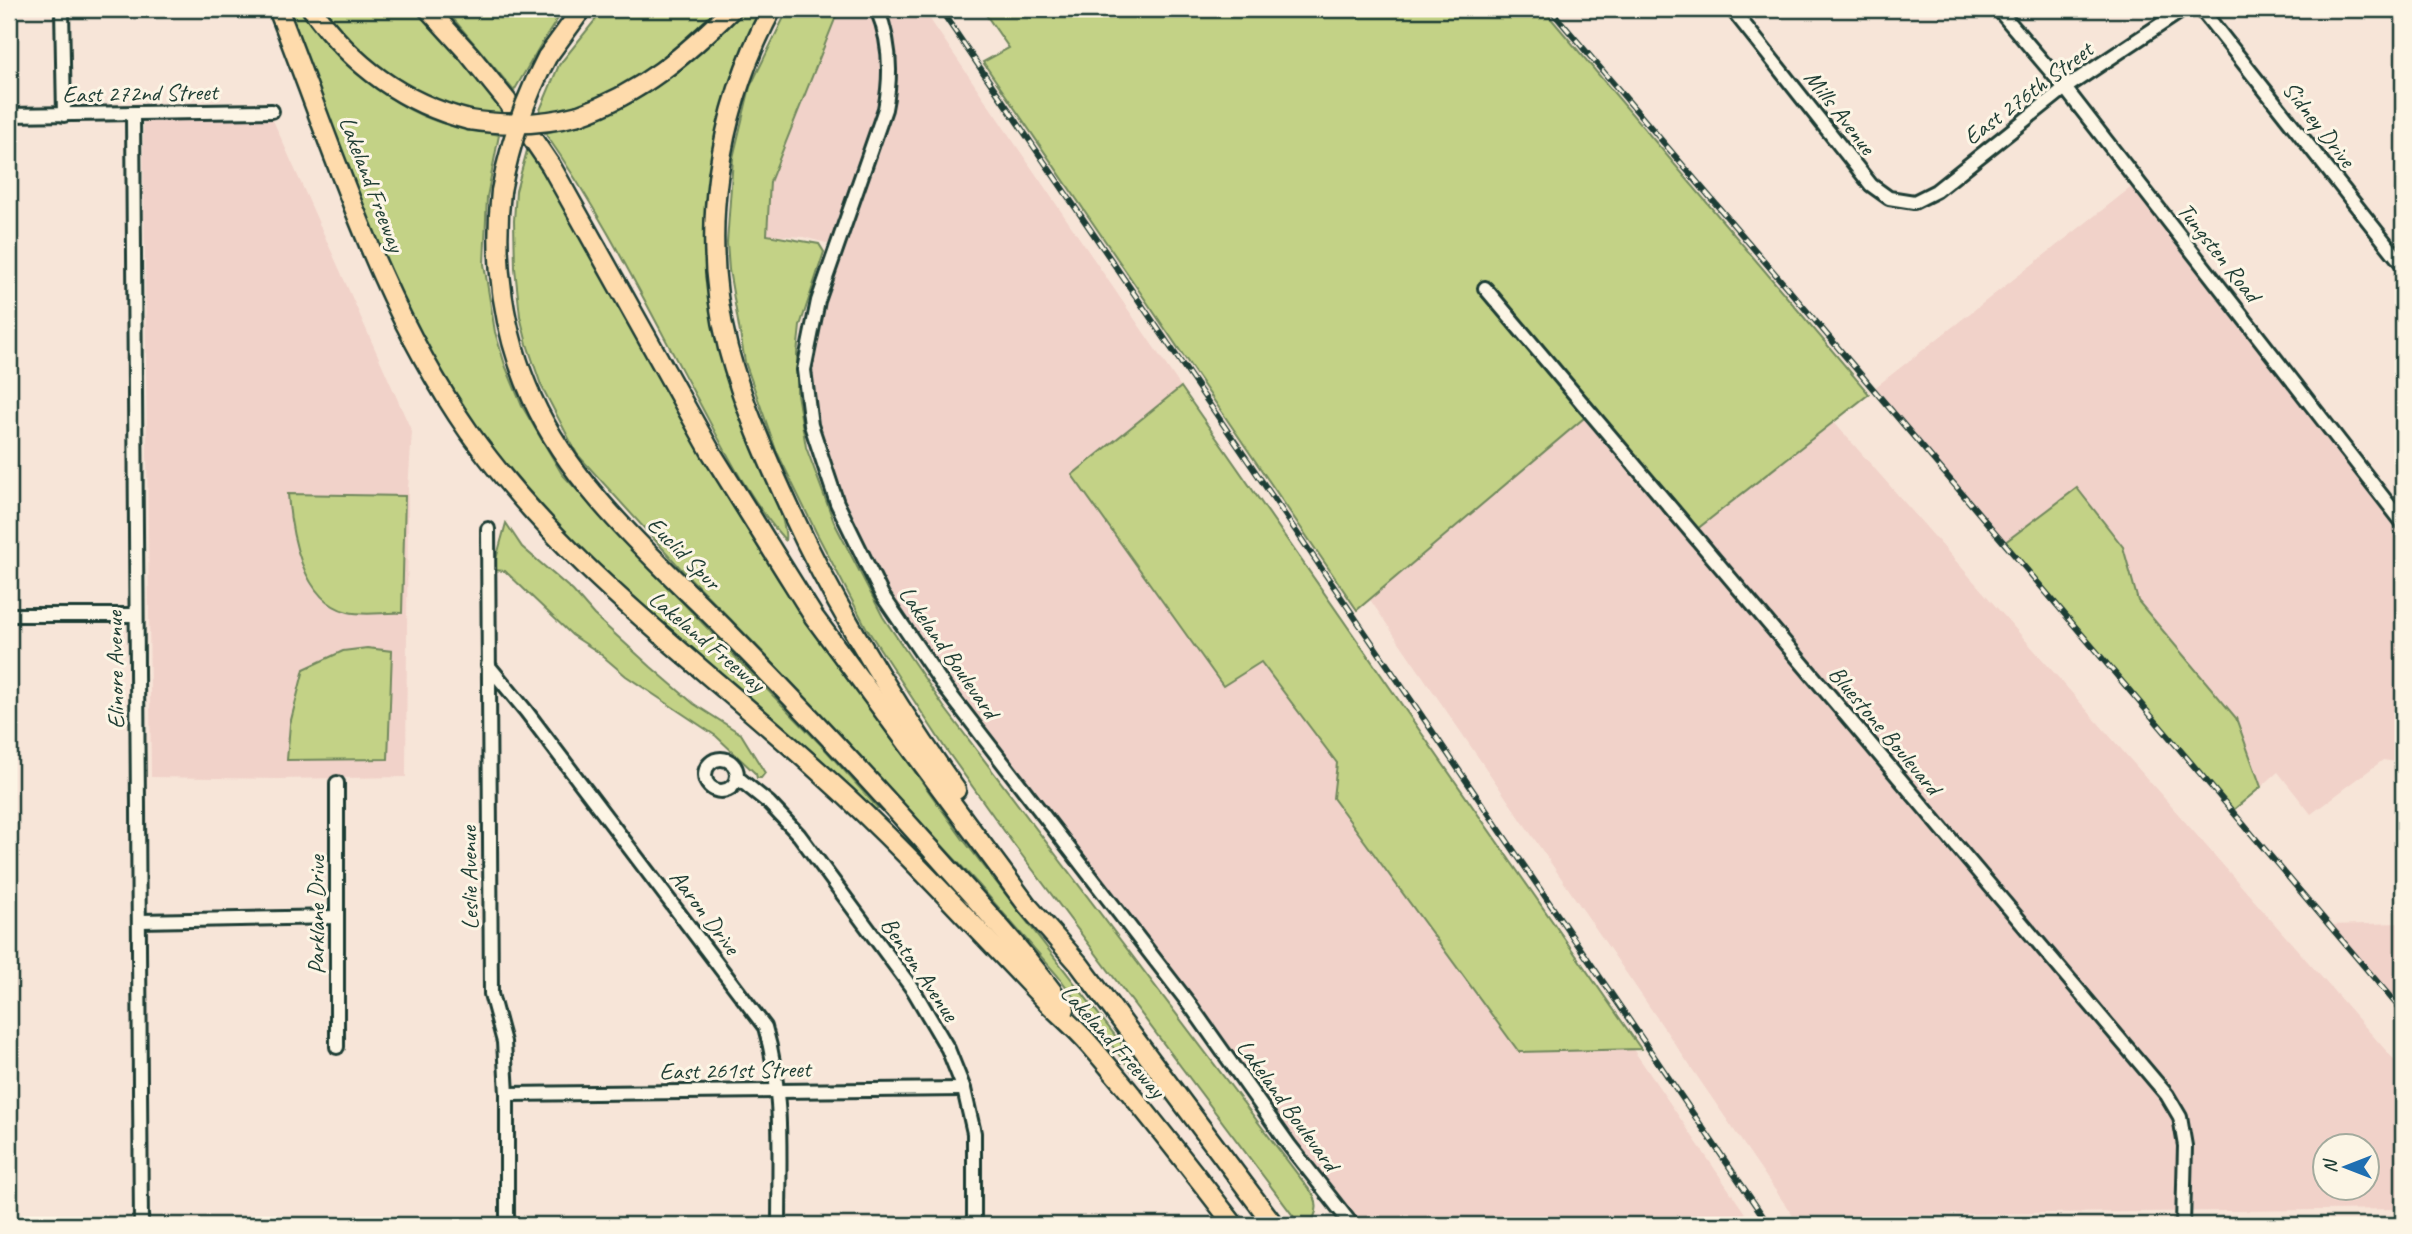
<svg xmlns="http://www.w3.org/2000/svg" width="2412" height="1234" viewBox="0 0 2412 1234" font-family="Caveat,sans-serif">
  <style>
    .built { fill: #f1d2c9; fill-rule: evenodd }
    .green { fill: #c3d286; stroke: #71885d; stroke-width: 2 }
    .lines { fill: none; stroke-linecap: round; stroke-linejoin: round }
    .minor-casing { stroke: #1f3d34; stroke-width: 18 }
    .highway-casing { stroke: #1f3d34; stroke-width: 23 }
    .minor { stroke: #fcf5e5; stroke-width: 12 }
    .highway { stroke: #fedbac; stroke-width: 18 }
    .rail-casing { stroke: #1f3d34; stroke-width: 6 }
    .rail { stroke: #fcf5e5; stroke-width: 3.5; stroke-dasharray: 10; stroke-linecap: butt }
    .highway-bridge-casing { stroke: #1f3d34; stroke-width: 23; stroke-linecap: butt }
    .highway-bridge { stroke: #fedbac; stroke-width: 18 }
    .labels { text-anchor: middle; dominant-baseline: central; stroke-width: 6; stroke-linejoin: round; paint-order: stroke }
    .street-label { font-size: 24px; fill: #1f3d34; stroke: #fcf5e5 }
  </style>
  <rect width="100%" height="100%" fill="#f7e5d8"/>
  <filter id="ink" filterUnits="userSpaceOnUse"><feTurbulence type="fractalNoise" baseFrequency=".0143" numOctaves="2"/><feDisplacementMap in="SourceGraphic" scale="14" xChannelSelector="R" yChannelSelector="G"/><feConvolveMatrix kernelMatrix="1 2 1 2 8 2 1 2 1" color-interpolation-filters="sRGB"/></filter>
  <g filter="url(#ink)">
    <!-- built -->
    <g class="built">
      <path d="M839 9H923L1753 1225H1352L882 595 837 503 811 425 804 370 838 246 803 237 767 235 770 182Z"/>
      <path d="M1471 9 2403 1070V1209L1793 1216 1069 161ZM2324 1146H2366V1188H2324Z"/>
      <path d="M272 118 412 432 408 489 406 777 278 779 151 777 143 121Z"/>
      <path d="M2138 182 2403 523V763L2383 760 2311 814 2278 772 2261 787 2236 718 2138 601 2123 547 2077 489 2004 543 1873 389Z"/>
      <path d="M2403 923V1012L2329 925Z"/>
    </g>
    <!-- green -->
    <g class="green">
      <path d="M289 9H302C310 20 317 34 327 44 356 73 396 108 436 121 456 128 477 131 499 135L487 197 484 264 495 332 505 365 522 406 562 474 647 566 822 746 878 808 873 811C813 752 748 698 684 643 640 605 595 568 556 525 511 476 468 423 436 364 374 251 332 130 289 9Z"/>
      <path d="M321 9H422L506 113 505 119 477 116 443 105 377 71Z"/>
      <path d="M445 9H564L540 46 514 91Z"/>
      <path d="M604 9H721C696 33 660 71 630 87 601 102 568 110 537 117L559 65Z"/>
      <path d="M744 9H764C753 26 747 43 740 62 730 87 720 112 715 138 703 195 704 260 713 318 719 358 736 397 750 435 758 455 789 523 785 540 746 496 721 442 693 391 646 304 602 214 545 133 632 116 684 72 744 9Z"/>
      <path d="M788 9H839L770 182 767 235 819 244 824 252 800 326 797 354V394L806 447 834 522 883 617 944 707 1314 1196C1319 1207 1316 1217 1308 1225H1300L1012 842 945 748 867 629 817 534 776 450 745 362 729 270 727 243 733 158 750 87Z"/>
      <path d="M982 9H1543L1869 394 1692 533 1590 413 1357 610 983 62 1009 48Z"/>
      <path d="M528 147 556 189 729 500 779 581 962 838 1141 1069 1134 1074 1057 975 978 884 755 644 684 572 577 454 541 385 527 344 520 316 515 268 514 221 516 191Z"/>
      <path d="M1181 387 1641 1049 1519 1052 1333 798 1337 763 1261 662 1223 686 1072 475Z"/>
      <path d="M2077 488 2123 547 2138 601 2236 718 2261 787 2232 811 2004 543Z"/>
      <path d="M288 494 405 496 402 613C385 612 364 616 348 612 302 601 291 533 288 494Z"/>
      <path d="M506 523 522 547 573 591 594 615 651 667 694 704 741 734 765 773 761 778H757L756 774 716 736 626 676 598 652 572 635 505 571 493 570Z"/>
      <path d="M367 648 392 651 388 759 287 760 290 724 304 669 343 651Z"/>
    </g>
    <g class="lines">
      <!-- minor casing -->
      <g class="minor-casing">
        <g id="minor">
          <path d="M62 9 64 115"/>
          <path d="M877 9C891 42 892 74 885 109L818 301 804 370 811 425 837 503 882 595 946 689 1190 1005 1289 1145 1352 1225"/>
          <path d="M1732 9 1871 185 1889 198 1914 202 1936 191 2065 88 2184 9"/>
          <path d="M1998 9 2065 88 2403 523"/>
          <path d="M2201 9 2403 265"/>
          <path d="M9 115 272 111"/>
          <path d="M133 115 141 1225"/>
          <path d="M1485 288 2167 1095 2180 1117 2185 1146 2183 1225"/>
          <path d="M488 529 491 994 504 1042 507 1094V1225"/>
          <path d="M9 615H135"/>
          <path d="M488 665 526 711 765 1027C784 1091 779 1159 779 1225"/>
          <circle cx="721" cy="775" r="16"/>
          <path d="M738 778 769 803 799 835 914 991 948 1049 964 1089 974 1133V1225"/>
          <path d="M337 783V1047"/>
          <path d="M140 921 337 917"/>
          <path d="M507 1094 964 1089"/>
        </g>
      </g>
      <!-- highway casing -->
      <g class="highway-casing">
        <g id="highway">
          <path d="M278 9C335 153 379 303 469 432 566 569 703 665 825 777 902 846 970 922 1041 996 1057 1013 1076 1028 1091 1046 1141 1104 1188 1165 1234 1225"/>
          <path d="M312 9C352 65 402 103 469 120"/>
          <path d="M428 9 469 54 507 101 551 166 711 452 814 617 1027 905 1079 964 1274 1225"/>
          <path d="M772 9C717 112 699 234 728 348 743 405 767 459 791 511 836 609 894 702 956 790"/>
          <path d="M547 57 582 9"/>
          <path d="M579 115C640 94 687 54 732 9"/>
          <path d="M501 191C493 261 503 333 532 398 574 491 657 560 727 631 803 708 876 787 947 867 988 913 1030 959 1065 1009"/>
        </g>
      </g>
      <!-- minor -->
      <use href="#minor" class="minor"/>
      <!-- highway -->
      <use href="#highway" class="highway"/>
      <!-- rail casing -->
      <g class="rail-casing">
        <g id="rail">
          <path d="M940 9 1769 1225"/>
          <path d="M1550 9 2403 1012"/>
        </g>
      </g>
      <!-- rail -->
      <use href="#rail" class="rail"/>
      <!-- highway-bridge casing -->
      <g class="highway-bridge-casing">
        <g id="highway-bridge">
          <path d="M469 120C507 126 542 125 579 115"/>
          <path d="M501 191C510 143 524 100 547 57"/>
        </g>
      </g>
      <!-- highway-bridge -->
      <use href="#highway-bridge" class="highway-bridge"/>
    </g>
  </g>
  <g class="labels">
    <!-- street labels -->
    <g class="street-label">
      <text transform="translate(140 93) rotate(-1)">East 272nd Street</text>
      <text transform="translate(2028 93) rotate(-37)">East 276th Street</text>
      <text transform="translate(1840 112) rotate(52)">Mills Avenue</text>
      <text transform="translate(2319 124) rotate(52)">Sidney Drive</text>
      <text transform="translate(372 184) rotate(69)">Lakeland Freeway</text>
      <text transform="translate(2219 252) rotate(52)">Tungsten Road</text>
      <text transform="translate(684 553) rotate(45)">Euclid Spur</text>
      <text transform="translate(707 641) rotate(40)">Lakeland Freeway</text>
      <text transform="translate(949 652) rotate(55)">Lakeland Boulevard</text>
      <text transform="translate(115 670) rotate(-91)">Elinore Avenue</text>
      <text transform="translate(1885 730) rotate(50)">Bluestone Boulevard</text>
      <text transform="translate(469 878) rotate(-91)">Leslie Avenue</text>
      <text transform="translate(705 912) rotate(53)">Aaron Drive</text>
      <text transform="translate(316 915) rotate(-90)">Parklane Drive</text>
      <text transform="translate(920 969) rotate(56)">Benton Avenue</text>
      <text transform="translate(1113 1041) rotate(48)">Lakeland Freeway</text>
      <text transform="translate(735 1070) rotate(-1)">East 261st Street</text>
      <text transform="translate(1288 1105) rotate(54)">Lakeland Boulevard</text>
    </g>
  </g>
  <!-- margin -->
  <rect width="2412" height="1234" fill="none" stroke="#fcf5e5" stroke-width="35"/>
  <rect x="18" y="18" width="2377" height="1199" fill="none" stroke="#1f3d34" stroke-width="2.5" filter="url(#ink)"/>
  <!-- north arrow -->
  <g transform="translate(2346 1167) rotate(270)"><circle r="33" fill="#fcf5e5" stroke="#a4ab9e" stroke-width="2"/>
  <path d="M0-5L12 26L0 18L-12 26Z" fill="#1f6fb2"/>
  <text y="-10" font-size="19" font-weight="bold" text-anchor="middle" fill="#1f3d34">N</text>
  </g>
</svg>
